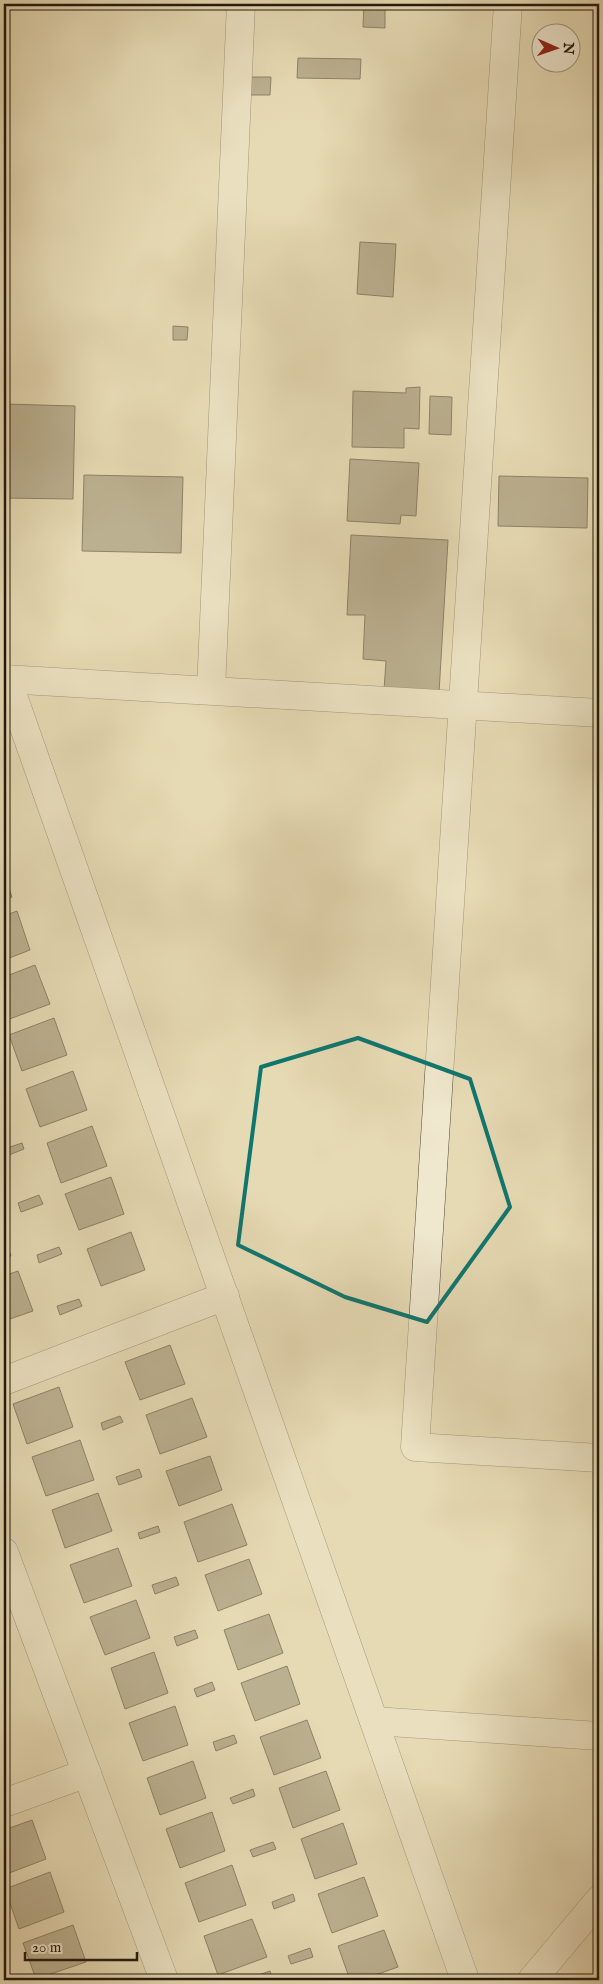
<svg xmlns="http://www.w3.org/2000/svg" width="603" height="1984" viewBox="0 0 603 1984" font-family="'IM FELL English',serif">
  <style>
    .building { fill: #887d64; stroke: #23180d }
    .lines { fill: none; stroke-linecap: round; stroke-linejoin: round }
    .street-casing { stroke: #544837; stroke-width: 29 }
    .street { stroke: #efe7ce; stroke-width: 28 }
    .marked { fill: none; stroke: #0f766e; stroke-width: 4; stroke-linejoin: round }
  </style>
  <rect width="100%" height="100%" fill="#e6dab4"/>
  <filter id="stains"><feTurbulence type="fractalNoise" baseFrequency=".004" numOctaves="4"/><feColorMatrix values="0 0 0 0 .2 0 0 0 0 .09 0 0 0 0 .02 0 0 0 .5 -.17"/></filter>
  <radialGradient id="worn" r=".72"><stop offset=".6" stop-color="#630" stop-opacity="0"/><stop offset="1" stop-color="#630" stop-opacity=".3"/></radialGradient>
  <!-- building -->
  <g class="building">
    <path d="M364 4H408V9H385V28L363 27Z"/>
    <path d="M298 58 361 59 360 79 297 78Z"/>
    <path d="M250 77H271L270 95H249Z"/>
    <path d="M360 242 396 244 393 297 357 294Z"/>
    <path d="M173 326 188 327 187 340H173Z"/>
    <path d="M420 387 419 429 404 428V448L352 447 353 391 406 393V388Z"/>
    <path d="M430 396 452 397 451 435 429 434Z"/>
    <path d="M4 404 75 406 73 499 4 498Z"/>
    <path d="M350 459 419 463 416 516 401 515 400 524 347 521Z"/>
    <path d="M84 475 183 477 181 553 82 551Z"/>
    <path d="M499 476 588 478 587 528 498 526Z"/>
    <path d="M351 535 448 540 439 693 384 690 386 661 363 659 365 615H347Z"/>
    <path d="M4 874 12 897 4 900Z"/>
    <path d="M17 911 30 950 4 960V916Z"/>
    <path d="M35 965 50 1004 4 1021V977Z"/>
    <path d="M54 1018 67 1055 22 1071 9 1035Z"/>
    <path d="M73 1071 87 1110 40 1127 26 1089Z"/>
    <path d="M92 1126 107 1166 61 1183 47 1143Z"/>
    <path d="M22 1143 24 1149 4 1157V1149Z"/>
    <path d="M111 1177 124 1214 79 1230 65 1194Z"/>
    <path d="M39 1195 43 1204 21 1212 18 1203Z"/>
    <path d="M131 1232 145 1270 101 1286 87 1249Z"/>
    <path d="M4 1236 11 1256 4 1258Z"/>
    <path d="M59 1247 62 1254 39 1263 37 1255Z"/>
    <path d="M18 1271 33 1311 4 1321V1276Z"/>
    <path d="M79 1299 82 1306 60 1315 57 1306Z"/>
    <path d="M170 1345 185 1384 140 1400 125 1362Z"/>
    <path d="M59 1387 73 1427 27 1444 13 1404Z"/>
    <path d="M192 1398 207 1437 160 1454 146 1415Z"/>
    <path d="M120 1416 123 1422 103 1430 101 1423Z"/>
    <path d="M80 1440 94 1480 46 1496 32 1457Z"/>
    <path d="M210 1456 222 1490 179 1506 166 1471Z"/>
    <path d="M139 1469 142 1477 119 1485 116 1477Z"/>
    <path d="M98 1493 112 1531 65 1548 52 1510Z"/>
    <path d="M232 1504 247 1545 198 1562 184 1522Z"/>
    <path d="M158 1526 160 1532 140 1539 138 1533Z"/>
    <path d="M118 1548 132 1586 84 1603 70 1565Z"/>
    <path d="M249 1559 262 1594 218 1611 205 1575Z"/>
    <path d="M176 1577 179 1585 155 1594 152 1585Z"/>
    <path d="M136 1600 150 1638 105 1655 90 1617Z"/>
    <path d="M269 1614 283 1653 238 1670 224 1630Z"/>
    <path d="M195 1630 198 1638 177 1646 174 1637Z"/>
    <path d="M154 1652 168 1693 125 1709 111 1668Z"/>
    <path d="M287 1666 300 1704 255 1721 241 1683Z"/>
    <path d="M212 1682 215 1690 197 1697 194 1689Z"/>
    <path d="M175 1706 188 1745 143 1761 129 1723Z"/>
    <path d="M307 1720 321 1758 274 1775 260 1737Z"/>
    <path d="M234 1735 237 1743 216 1751 213 1742Z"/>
    <path d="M193 1761 206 1798 160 1815 147 1778Z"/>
    <path d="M326 1771 340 1810 293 1828 279 1788Z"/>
    <path d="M253 1789 255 1796 233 1804 230 1798Z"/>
    <path d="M212 1812 225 1851 180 1868 166 1829Z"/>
    <path d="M32 1820 46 1859 4 1875V1830Z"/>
    <path d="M343 1823 357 1864 315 1879 301 1839Z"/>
    <path d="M273 1842 276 1849 253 1857 250 1850Z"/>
    <path d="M232 1865 246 1905 199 1922 185 1883Z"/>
    <path d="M50 1872 64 1912 19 1929 5 1889Z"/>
    <path d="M364 1877 378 1916 332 1933 318 1894Z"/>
    <path d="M293 1894 295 1901 274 1909 272 1902Z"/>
    <path d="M252 1919 267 1957 218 1975 204 1936Z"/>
    <path d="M73 1925 86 1962 36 1979 23 1943Z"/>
    <path d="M384 1930 398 1967 361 1980H350L338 1946Z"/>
    <path d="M310 1948 313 1957 291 1964 288 1956Z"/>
    <path d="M270 1971 273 1980H244Z"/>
  </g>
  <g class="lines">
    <!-- street casing -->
    <g class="street-casing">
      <g id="street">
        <path d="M508 4 415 1447 599 1458"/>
        <path d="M4 679 599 713"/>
        <path d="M7 679 465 1980"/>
        <path d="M211 690 241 4"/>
        <path d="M4 1381 225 1296"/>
        <path d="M4 1552 164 1980"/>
        <path d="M374 1721 599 1736"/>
        <path d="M4 1803 87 1773"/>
        <path d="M532 1980 599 1900"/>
      </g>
    </g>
    <!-- street -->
    <use href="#street" class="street"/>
  </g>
  <!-- marked area -->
  <path d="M0 0H603V1984H0ZM358 1038 470 1079 510 1207 427 1322 345 1297 238 1245 261 1067Z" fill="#e6dab4" fill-opacity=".55" fill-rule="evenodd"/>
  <path class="marked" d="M358 1038 470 1079 510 1207 427 1322 345 1297 238 1245 261 1067Z"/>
  <!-- margin -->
  <rect width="603" height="1984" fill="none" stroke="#e6dab4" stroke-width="20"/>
  <rect x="5" y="5" width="593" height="1974" fill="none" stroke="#23180d" stroke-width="2.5"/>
  <rect x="10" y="10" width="583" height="1964" fill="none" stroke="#23180d"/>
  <!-- north arrow -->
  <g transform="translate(556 48) rotate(92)"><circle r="24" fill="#efe7ce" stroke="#9d9481"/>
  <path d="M0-4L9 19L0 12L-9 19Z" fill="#8f2418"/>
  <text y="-8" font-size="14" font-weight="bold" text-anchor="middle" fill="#23180d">N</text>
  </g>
  <!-- scale -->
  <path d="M25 1952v8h112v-8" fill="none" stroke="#23180d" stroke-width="2.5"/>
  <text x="32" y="1952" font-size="15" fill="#23180d" stroke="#efe7ce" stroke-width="4" paint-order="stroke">20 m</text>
  <rect width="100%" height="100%" filter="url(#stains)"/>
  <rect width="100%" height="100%" fill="url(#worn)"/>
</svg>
